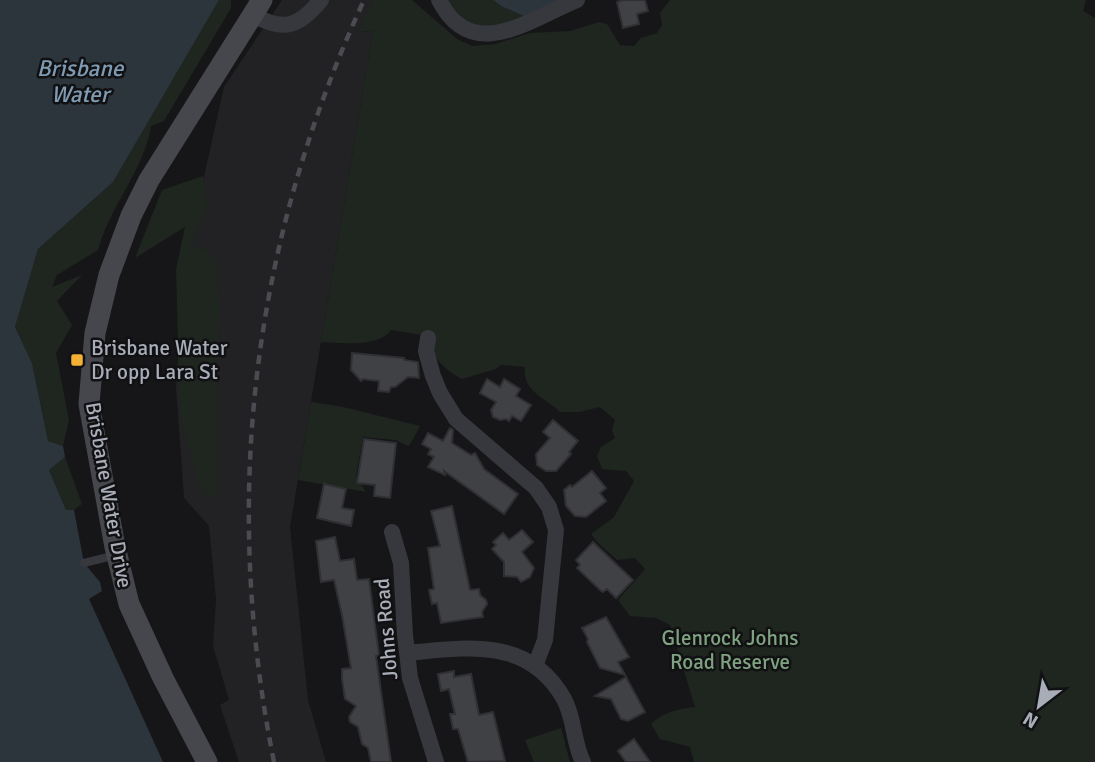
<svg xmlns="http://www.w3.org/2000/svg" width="1095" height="762" viewBox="0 0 1095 762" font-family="Signika,sans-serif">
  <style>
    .built { fill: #222225 }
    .green { fill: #1e261f }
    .water { fill: #2c353c }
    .building { fill: #404145; stroke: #303034; stroke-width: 2 }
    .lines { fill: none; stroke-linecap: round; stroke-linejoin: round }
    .service { stroke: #37383d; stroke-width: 8 }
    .minor { stroke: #37383d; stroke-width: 16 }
    .secondary { stroke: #45474d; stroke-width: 21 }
    .rail { stroke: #4a4c52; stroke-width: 4.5; stroke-dasharray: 9 7; stroke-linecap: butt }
    .poi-dot { fill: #f2b134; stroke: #111113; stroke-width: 2.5 }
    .labels { text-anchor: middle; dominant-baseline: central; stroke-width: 5; stroke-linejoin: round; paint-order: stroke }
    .poi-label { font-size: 21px; fill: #a8adb8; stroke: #111113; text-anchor: start }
    .street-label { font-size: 21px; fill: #a8adb8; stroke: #111113 }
    .park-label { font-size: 21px; fill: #7fa381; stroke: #111113 }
    .water-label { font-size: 23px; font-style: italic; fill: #7f9bb3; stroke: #111113 }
  </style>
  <rect width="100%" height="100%" fill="#161618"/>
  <!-- built -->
  <path class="built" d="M282 0H373L359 32 373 31 290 527 308 700 326 762H239L220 705 229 700 213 646 216 599 209 526 184 498 176 387 182 304 191 235 224 87Z"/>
  <!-- green -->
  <g class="green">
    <path d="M219 0H231V8L164 121 151 126C144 170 110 206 98 250L57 275 52 287 82 275 57 301 72 325 56 353 69 420 63 446 48 441 32 363 15 327 38 249 113 182Z"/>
    <path d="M373 0H412L457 39 472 46 495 44 530 33 570 31 599 22 607 24 620 45 634 46 641 38 657 33 662 25 660 13 670 0H1086L1083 11 1095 18V762H694L690 747 660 739 651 724C661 713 681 708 695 707L670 625 656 618 630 616 618 600 645 569 635 558 617 560 597 542 591 534 614 517 634 481 626 471 602 469 597 456 601 447 615 438 612 430 615 420 600 407 579 412H560C545 397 522 392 525 367L501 365 496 369 462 379C442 369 432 355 422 335L391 330C378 348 340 343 321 342L373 31 358 32Z"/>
    <path d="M446 0H493L501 6 526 17 487 28 469 26Z"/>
    <path d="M203 176 207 210 191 243 215 256 220 306 216 392 218 497 202 495 180 416 176 269 185 227 135 258 162 190Z"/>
    <path d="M311 402 339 406 420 426 409 446 395 440 363 437 356 476 366 492 298 480Z"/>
    <path d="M65 457 82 504 74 510H66L49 470Z"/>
    <path d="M561 728 570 762H534L525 740Z"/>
  </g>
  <!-- water -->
  <g class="water">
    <path d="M0 0H219L113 182 38 249 15 327 32 363 48 441 63 446 65 457 49 470 66 510H74L84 563 100 582 102 591 89 599 163 762H0Z"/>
    <path d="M493 0H563L526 17 501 6Z"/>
  </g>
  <!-- building -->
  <g class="building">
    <path d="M623 0H645L648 11 637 14 639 24 623 28 617 2Z"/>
    <path d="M352 353 404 358V360L418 362 419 378 408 377 395 387H391L389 392 378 391 379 381 363 379 361 381 351 370Z"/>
    <path d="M487 379 500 387 504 379 520 389 516 396 531 405 521 421 512 416 509 421 506 419 500 420 493 417 491 410 496 402 480 393Z"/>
    <path d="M553 420 578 441 569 452 571 454 556 471H546L537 465 536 454 550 438 543 432Z"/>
    <path d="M450 428 453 430 452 443 471 455 475 453 484 469 518 494 504 514 444 471 445 475 428 467 434 457 428 454 431 449 422 444 428 433 443 441Z"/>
    <path d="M364 439 396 443 390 498 374 496 375 485 357 483Z"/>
    <path d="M592 471 606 488 600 493 606 501 586 517 575 516 566 506 564 490 570 485 572 487Z"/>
    <path d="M324 484 346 489 342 508 354 510 351 526 317 518Z"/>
    <path d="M452 506 470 590 479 589 480 595 486 600 487 604 482 612 483 617 441 623 437 603 432 604 429 590 434 589 428 548 440 546 431 511Z"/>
    <path d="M522 530 533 542 522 552 534 568 530 577 521 582 517 577 504 576V562L492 549 496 545 493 542 503 533 509 540Z"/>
    <path d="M335 537 340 561 354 559 357 580 369 579 379 655 376 656 391 762H371L368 748 362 744 358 727 350 722 349 717 356 706 345 699 342 679V669L351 668 342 615 334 580 321 582 316 541Z"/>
    <path d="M593 542 633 580 616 598 607 589 603 592 600 590 577 568 580 565 576 560Z"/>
    <path d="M606 617 629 657 618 662 625 675 600 668 587 642 588 639 582 628Z"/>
    <path d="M454 671V677L471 674 479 715 493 712 505 761 468 762 458 729H453L450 714H455L449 689 441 691 438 674Z"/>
    <path d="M626 677 645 712 628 721 621 719 611 699 595 696Z"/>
    <path d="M634 739 650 762H626L618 751Z"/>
  </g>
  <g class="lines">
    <!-- service -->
    <path class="service" d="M84 563 116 555"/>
    <!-- minor -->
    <g class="minor">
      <path d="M439 0C472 65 530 19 577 0"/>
      <path d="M253 15C284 32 299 27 321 0"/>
      <path d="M428 338 426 351 433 376 440 393 456 419 536 488 549 507 556 530 545 640 535 666"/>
      <path d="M392 532 401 563 405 635 410 678 436 762"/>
      <path d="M408 653C468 647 529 637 564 699 575 719 573 743 583 762"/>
    </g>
    <!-- secondary -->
    <path class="secondary" d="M207 762 163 678 129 604 115 547 89 404 95 333 109 275 131 216 149 180 262 0"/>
    <!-- rail -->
    <path class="rail" d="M274 762C221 499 252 243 364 0"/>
  </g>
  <!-- markers -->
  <rect class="poi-dot" x="70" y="353" width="14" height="14" rx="3.5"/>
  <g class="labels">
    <!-- poi labels -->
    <g class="poi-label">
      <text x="91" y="348">Brisbane Water<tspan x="91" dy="24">Dr opp Lara St</tspan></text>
    </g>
    <!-- street labels -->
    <g class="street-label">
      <text transform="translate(109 495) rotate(80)">Brisbane Water Drive</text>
      <text transform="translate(386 629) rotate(-95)">Johns Road</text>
    </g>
    <!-- park labels -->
    <g class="park-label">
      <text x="730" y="638">Glenrock Johns<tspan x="730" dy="24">Road Reserve</tspan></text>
    </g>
    <!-- water labels -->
    <g class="water-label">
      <text x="80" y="68">Brisbane<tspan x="80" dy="26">Water</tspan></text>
    </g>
  </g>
  <!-- north arrow -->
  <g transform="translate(1039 706) rotate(211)" stroke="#111113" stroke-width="5" paint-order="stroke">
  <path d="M0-5L12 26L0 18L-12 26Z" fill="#a8adb8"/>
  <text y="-10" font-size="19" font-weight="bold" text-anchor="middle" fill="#a8adb8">N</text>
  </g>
</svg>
